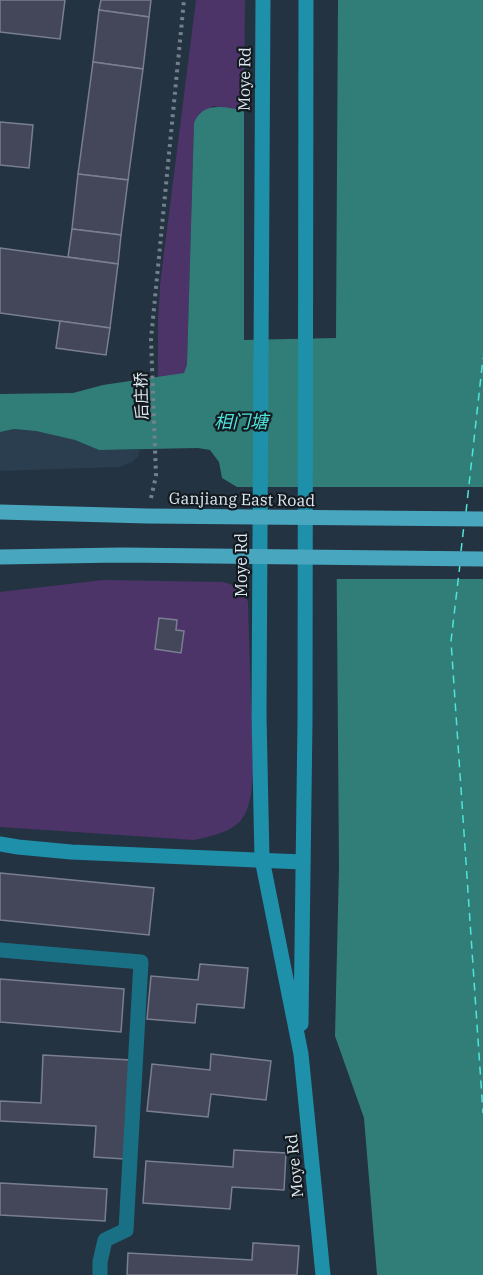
<svg xmlns="http://www.w3.org/2000/svg" width="483" height="1275" viewBox="0 0 483 1275" font-family="'IBM Plex Serif','Noto Sans SC',serif">
  <style>
    .built { fill: #2a3e50 }
    .green { fill: #4c3468 }
    .water { fill: #317e79 }
    .pier { fill: #243341 }
    .lines { fill: none; stroke-linecap: round; stroke-linejoin: round }
    .ferry { stroke: #4fe4db; stroke-width: 1.5; stroke-dasharray: 8 6; stroke-linecap: butt }
    .building { fill: #434759; stroke: #7a7e93; stroke-width: 1.5 }
    .path { stroke: #74818d; stroke-width: 4; stroke-dasharray: 3 4.5; stroke-linecap: butt }
    .street { stroke: #197085; stroke-width: 15 }
    .secondary { stroke: #1f90aa; stroke-width: 15 }
    .primary { stroke: #48a6bf; stroke-width: 15 }
    .labels { text-anchor: middle; dominant-baseline: central; stroke-width: 4.5; stroke-linejoin: round; paint-order: stroke }
    .street-label { font-size: 16px; fill: #e0eaf3; stroke: #131a20 }
    .water-label { font-size: 18px; font-style: italic; fill: #4fe4db; stroke: #131a20 }
  </style>
  <rect width="100%" height="100%" fill="#243341"/>
  <!-- built -->
  <path class="built" d="M14 429 36 431 75 440 99 450H140L138 457 132 462 119 467 0 471V432Z"/>
  <!-- green -->
  <g class="green">
    <path d="M196 0H245L244 111 213 106 194 123 187 366 184 373 158 378V323L160 285Z"/>
    <path d="M103 580 222 582C236 585 243 588 248 602L253 773C250 822 241 830 194 840L0 827V592Z"/>
  </g>
  <!-- water -->
  <path class="water" d="M338 0H483V1275H377L364 1118 335 1036 339 867 336 487H237L222 478 219 462 210 450 198 448 99 450 75 440 36 431 14 429 0 432V394L73 393 103 385 184 373 187 365 194 123C203 101 225 107 244 111V340L336 338Z"/>
  <!-- pier -->
  <path class="pier" d="M232 487H483V579H334L333 490H237Z"/>
  <g class="lines">
    <!-- ferry -->
    <g class="ferry">
      <path d="M466 512 483 358"/>
      <path d="M461 551 464 525"/>
      <path d="M460 564 451 641 483 1113"/>
    </g>
  </g>
  <!-- building -->
  <g class="building">
    <path d="M0 0H65L60 39 0 32Z"/>
    <path d="M101 0H151L149 17 99 10Z"/>
    <path d="M99 10 149 17 143 69 93 62Z"/>
    <path d="M93 62 143 69 128 180 78 174Z"/>
    <path d="M0 122 33 125 29 168 0 165Z"/>
    <path d="M78 174 128 180 121 235 72 229Z"/>
    <path d="M72 229 121 235 118 264 68 257Z"/>
    <path d="M0 248 118 264 110 328 0 313Z"/>
    <path d="M60 321 110 328 106 355 56 348Z"/>
    <path d="M159 618 177 620 176 630 184 631 181 653 155 649Z"/>
    <path d="M0 873 154 888 149 935 0 920Z"/>
    <path d="M200 964 248 968 244 1008 197 1004 195 1023 147 1019 151 976 198 980Z"/>
    <path d="M0 979 124 989 121 1032 0 1022Z"/>
    <path d="M211 1054 271 1061 266 1100 211 1094 208 1117 147 1111 152 1064 210 1070Z"/>
    <path d="M43 1055 130 1060 124 1159 94 1157 96 1126 0 1121V1101L41 1103Z"/>
    <path d="M234 1150 286 1153 284 1190 232 1187 230 1209 143 1203 146 1161 233 1167Z"/>
    <path d="M0 1183 107 1189 105 1221 0 1215Z"/>
    <path d="M253 1243 299 1246 297 1275H127L128 1253 252 1260Z"/>
  </g>
  <g class="lines">
    <!-- path -->
    <path class="path" d="M151 498 156 476 151 339 184 0"/>
    <!-- street -->
    <path class="street" d="M0 950 141 962 126 1230 105 1240 100 1262V1275"/>
    <!-- secondary -->
    <g class="secondary">
      <path d="M263 0 259 715 262 859 301 1054 323 1275"/>
      <path d="M0 844 18 847 71 852 303 862"/>
      <path d="M301 1024 305 721 306 0"/>
    </g>
    <!-- primary -->
    <g class="primary">
      <path d="M0 512 147 516 483 519"/>
      <path d="M0 557 121 555 483 559"/>
    </g>
  </g>
  <g class="labels">
    <!-- street labels -->
    <g class="street-label">
      <text transform="translate(244 79) rotate(-89)">Moye Rd</text>
      <text transform="translate(141 396) rotate(-92)">后庄桥</text>
      <text transform="translate(242 499) rotate(1)">Ganjiang East Road</text>
      <text transform="translate(241 565) rotate(-90)">Moye Rd</text>
      <text transform="translate(294 1166) rotate(-96)">Moye Rd</text>
    </g>
    <!-- water labels -->
    <g class="water-label">
      <text x="241" y="421">相门塘</text>
    </g>
  </g>
</svg>
